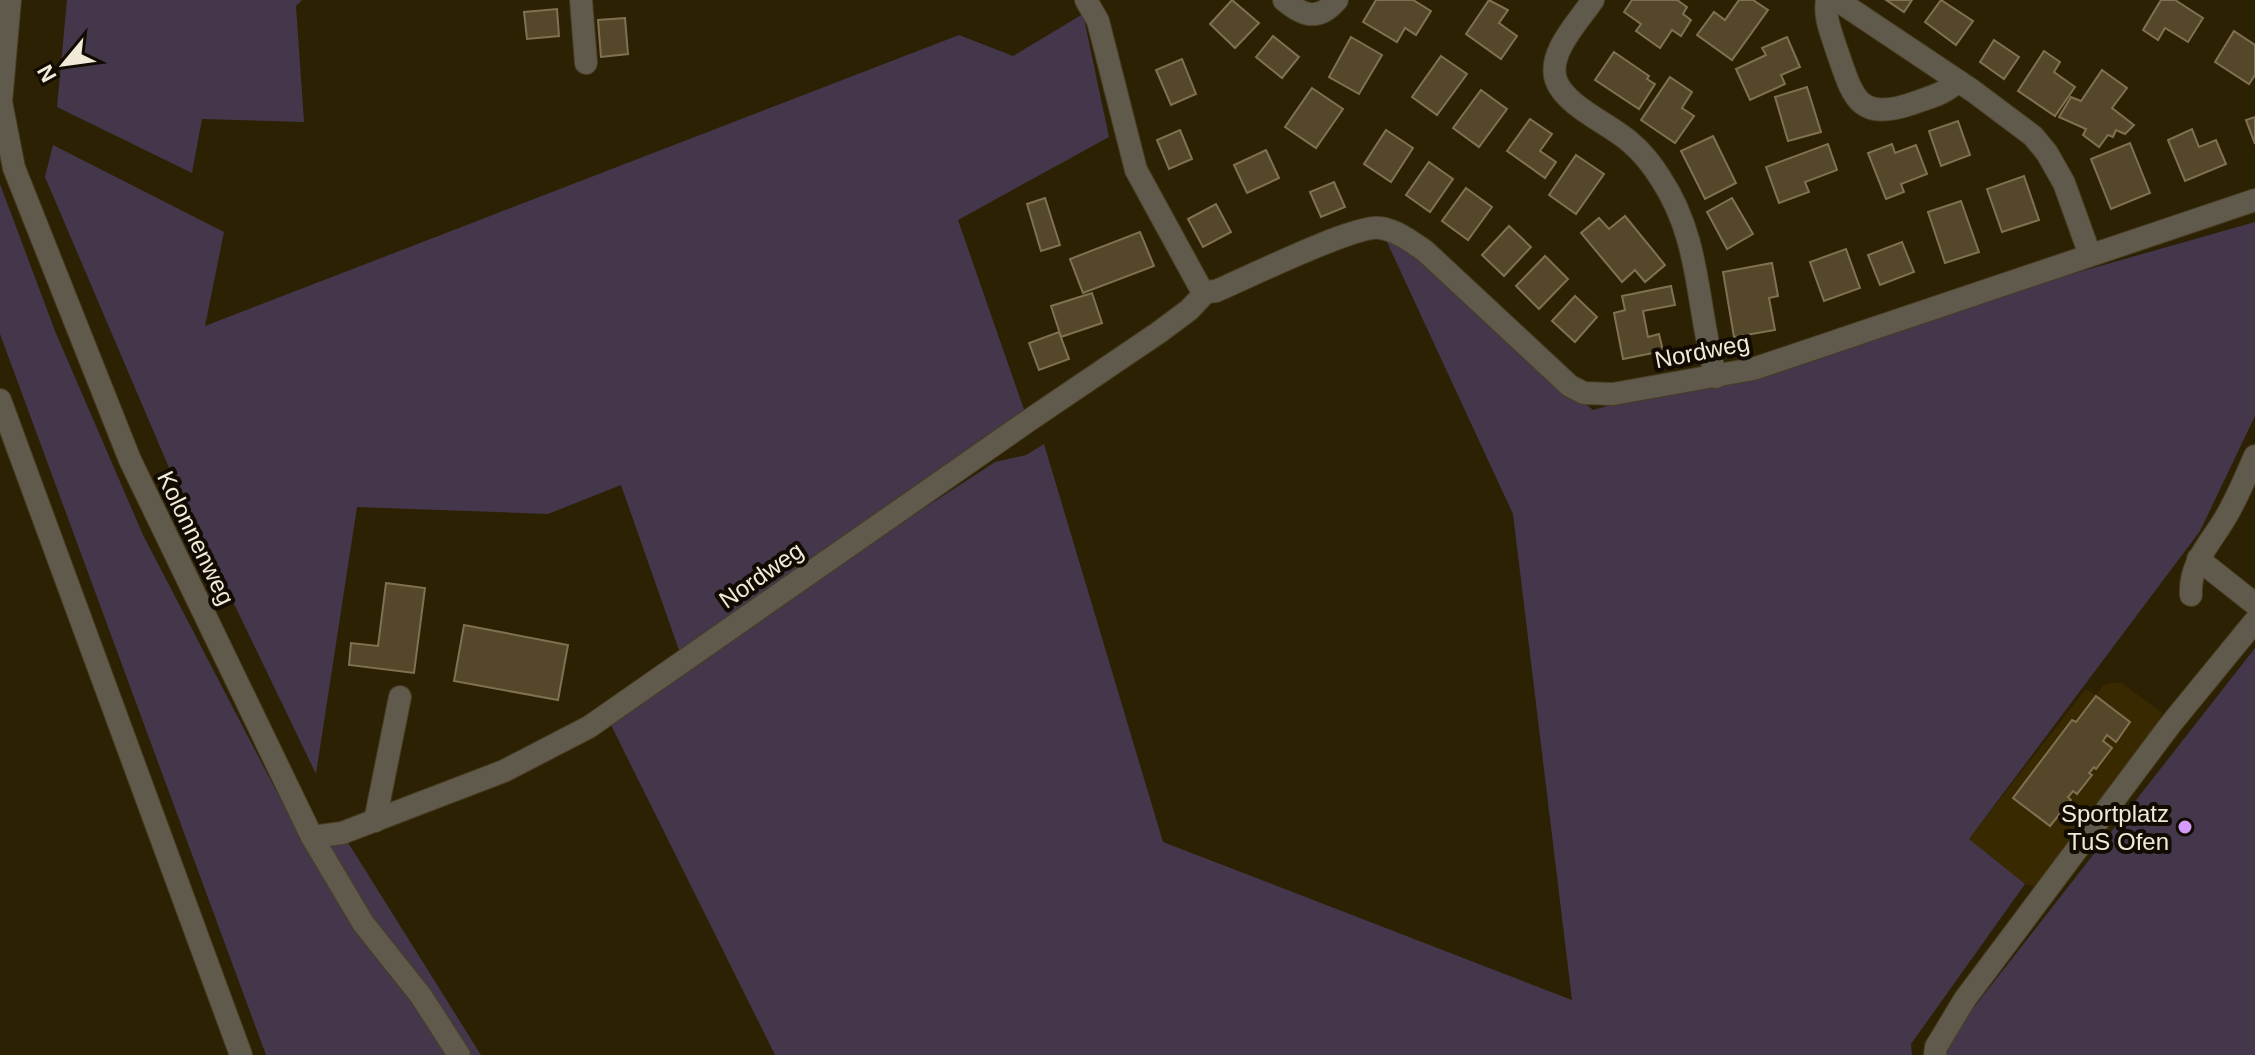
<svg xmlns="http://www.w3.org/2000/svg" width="2255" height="1055" viewBox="0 0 2255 1055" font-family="Helvetica,sans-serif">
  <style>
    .built { fill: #392901 }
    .green { fill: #44374c }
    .building { fill: #554729; stroke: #7f7151; stroke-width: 2 }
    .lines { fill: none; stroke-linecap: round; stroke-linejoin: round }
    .minor-casing { stroke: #493d21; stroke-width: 24 }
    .minor { stroke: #605a4d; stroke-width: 22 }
    .poi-dot { fill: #d69bfa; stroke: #110b02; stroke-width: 3 }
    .labels { text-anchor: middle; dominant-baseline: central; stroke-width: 8; stroke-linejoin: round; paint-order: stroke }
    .street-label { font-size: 24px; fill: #f2ead9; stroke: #110b02 }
    .poi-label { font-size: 24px; fill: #f2ead9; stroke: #110b02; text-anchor: end }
  </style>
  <rect width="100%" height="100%" fill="#2d2103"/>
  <!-- built -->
  <path class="built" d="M2111 683H2122L2162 713 2119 785 2037 887 2025 884 1968 840 2086 689 2096 695 2103 685Z"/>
  <!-- green -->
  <g class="green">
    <path d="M67 0H302L296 6 304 122 202 119 192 173 57 107Z"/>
    <path d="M1083 14 1109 137 958 220 1028 421 680 653 621 485 548 514 357 507 316 774 173 477 45 177 53 145 224 232 205 326 959 35 1013 56Z"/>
    <path d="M0 184 55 331 143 535 305 846 342 833 481 1055H266L0 334Z"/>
    <path d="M2255 222V416L2200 531 1969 839 2025 884 1911 1044 1912 1055H775L606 715 995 462 1026 455 1044 444 1163 842 1572 1000 1513 514 1380 227 1593 410Z"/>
    <path d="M2255 648V1055H1935L1965 999 1975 1006Z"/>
  </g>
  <!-- building -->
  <g class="building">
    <path d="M1232 0 1259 23 1235 48 1210 24Z"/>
    <path d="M1376 0H1413L1431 11 1416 35 1405 28 1397 42 1363 22Z"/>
    <path d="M1489 0 1508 10 1499 23 1517 36 1501 59 1466 34Z"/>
    <path d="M1632 0H1677L1687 7 1683 14 1691 20 1681 36 1672 30 1660 48 1636 31 1641 24 1624 12Z"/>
    <path d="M1739 0H1753L1768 10 1732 60 1697 35 1714 12 1725 20Z"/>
    <path d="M1886 0H1912L1904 12Z"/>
    <path d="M1941 0 1973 21 1956 45 1925 22Z"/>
    <path d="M2161 0H2175L2203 18 2188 42 2165 28 2158 40 2143 30Z"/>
    <path d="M557 9 559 36 527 39 524 12Z"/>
    <path d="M625 18 628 54 601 57 598 20Z"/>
    <path d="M2234 31 2255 45V75L2249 84 2215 62Z"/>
    <path d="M1273 36 1299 57 1282 78 1256 57Z"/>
    <path d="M1351 37 1382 55 1359 94 1329 77Z"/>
    <path d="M1787 37 1800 67 1781 75 1785 84 1750 100 1736 69 1766 55 1762 48Z"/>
    <path d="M1994 40 2019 57 2004 79 1980 62Z"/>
    <path d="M2044 51 2060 62 2054 72 2075 87 2055 116 2018 91Z"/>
    <path d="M1614 52 1649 76 1647 79 1655 84 1639 109 1595 80Z"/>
    <path d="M1441 56 1467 74 1437 115 1412 97Z"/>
    <path d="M1182 59 1196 94 1171 105 1156 70Z"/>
    <path d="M2102 70 2127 88 2112 108 2134 125 2125 134 2116 130 2113 137 2108 135 2099 147 2083 135 2086 129 2059 117 2071 97 2081 101Z"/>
    <path d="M1670 77 1692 92 1682 108 1694 116 1675 143 1641 120Z"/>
    <path d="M1807 87 1821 132 1788 141 1775 97Z"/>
    <path d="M1312 88 1343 109 1316 148 1285 127Z"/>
    <path d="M1481 90 1507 109 1479 147 1453 128Z"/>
    <path d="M2255 117V144L2246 120Z"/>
    <path d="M1530 119 1552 134 1540 151 1556 162 1545 178 1507 151Z"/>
    <path d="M1958 121 1970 155 1941 166 1929 131Z"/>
    <path d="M2192 129 2199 147 2216 140 2226 164 2185 181 2168 140Z"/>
    <path d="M1180 130 1192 159 1169 169 1157 140Z"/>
    <path d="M1386 130 1413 148 1391 182 1364 164Z"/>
    <path d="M1713 136 1736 183 1705 199 1681 151Z"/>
    <path d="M2130 143 2150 193 2111 209 2091 159Z"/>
    <path d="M1828 144 1837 170 1805 182 1809 192 1779 203 1766 167Z"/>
    <path d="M1892 144 1895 153 1916 145 1927 174 1901 184 1904 192 1886 199 1868 153Z"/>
    <path d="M1266 150 1279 178 1247 193 1234 165Z"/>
    <path d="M1576 155 1604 174 1576 214 1549 195Z"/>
    <path d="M1429 162 1453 179 1430 212 1406 195Z"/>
    <path d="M2024 176 2039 220 2002 232 1987 189Z"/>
    <path d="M1334 182 1345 207 1321 217 1310 192Z"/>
    <path d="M1466 188 1492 207 1468 240 1442 221Z"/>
    <path d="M1045 198 1060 245 1041 251 1027 204Z"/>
    <path d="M1732 198 1753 234 1727 249 1707 212Z"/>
    <path d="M1961 201 1979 252 1945 263 1928 212Z"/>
    <path d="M1216 204 1231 232 1203 247 1188 219Z"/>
    <path d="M1625 216 1665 265 1645 282 1635 270 1622 282 1581 233 1599 218 1609 229Z"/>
    <path d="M1509 226 1531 247 1504 276 1482 255Z"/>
    <path d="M1140 232 1154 266 1083 293 1070 259Z"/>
    <path d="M1902 242 1914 272 1880 285 1868 255Z"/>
    <path d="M1846 249 1860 288 1824 301 1810 262Z"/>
    <path d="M1545 256 1568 279 1539 309 1516 286Z"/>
    <path d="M1772 263 1778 296 1769 298 1775 330 1734 337 1723 272Z"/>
    <path d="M1671 286 1675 305 1643 311 1648 337 1659 334 1663 351 1623 359 1614 313 1625 310 1622 296Z"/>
    <path d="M1092 293 1102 323 1061 337 1051 306Z"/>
    <path d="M1575 296 1597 317 1575 342 1552 321Z"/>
    <path d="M1059 332 1069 359 1039 370 1029 343Z"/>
    <path d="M386 583 425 588 414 673 349 665 351 643 378 646Z"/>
    <path d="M464 625 568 645 558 700 454 681Z"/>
    <path d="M2096 696 2130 722 2116 742 2107 735 2103 741 2112 748 2096 769 2094 767 2089 773 2092 775 2077 794 2073 791 2068 797 2071 800 2050 826 2013 798 2072 720 2076 722Z"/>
  </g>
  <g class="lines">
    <!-- minor casing -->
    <g class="minor-casing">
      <g id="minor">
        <path d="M10 0 1 102 14 168 130 460 312 837 363 923 421 996 459 1055"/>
        <path d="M581 0 586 63"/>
        <path d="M1086 0 1098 21 1136 170 1201 289 1206 292 1216 291C1247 278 1355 224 1380 228 1396 230 1412 242 1425 251L1570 386 1584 393 1613 394 1753 369 2255 200"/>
        <path d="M1284 0C1303 16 1318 22 1337 0"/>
        <path d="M1593 0C1579 21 1547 53 1556 80 1565 106 1610 124 1630 142 1642 152 1653 166 1661 179 1702 241 1696 309 1716 377"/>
        <path d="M1827 0C1824 17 1831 32 1836 48 1853 96 1856 123 1914 103 1930 97 1945 94 1958 81"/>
        <path d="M1837 0 1973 91 2033 136 2047 153 2064 183 2090 255"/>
        <path d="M0 400 241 1055"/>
        <path d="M2198 559 2255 604"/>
        <path d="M2191 595C2189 562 2212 542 2227 515 2238 496 2246 476 2255 456"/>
        <path d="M375 821 400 697"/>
        <path d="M312 837 342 833 504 771 589 727 1028 421 1158 333 1189 310 1206 292"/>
        <path d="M1935 1055 1936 1047 1965 999 2170 725 2255 621"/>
      </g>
    </g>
    <!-- minor -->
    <use href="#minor" class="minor"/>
  </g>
  <!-- markers -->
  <circle class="poi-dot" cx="2185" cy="827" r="8"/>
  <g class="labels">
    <!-- street labels -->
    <g class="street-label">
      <text transform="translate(1702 351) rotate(-11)">Nordweg</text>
      <text transform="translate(196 538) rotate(64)">Kolonnenweg</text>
      <text transform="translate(761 575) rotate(-35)">Nordweg</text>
    </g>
    <!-- poi labels -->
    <g class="poi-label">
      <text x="2169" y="813">Sportplatz<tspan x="2169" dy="28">TuS Ofen</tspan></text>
    </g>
  </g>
  <!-- north arrow -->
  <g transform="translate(64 64) rotate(241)" stroke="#110b02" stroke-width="6" paint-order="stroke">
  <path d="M0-6L14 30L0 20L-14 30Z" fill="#f2ead9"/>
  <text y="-12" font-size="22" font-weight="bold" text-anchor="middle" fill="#f2ead9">N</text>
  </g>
</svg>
